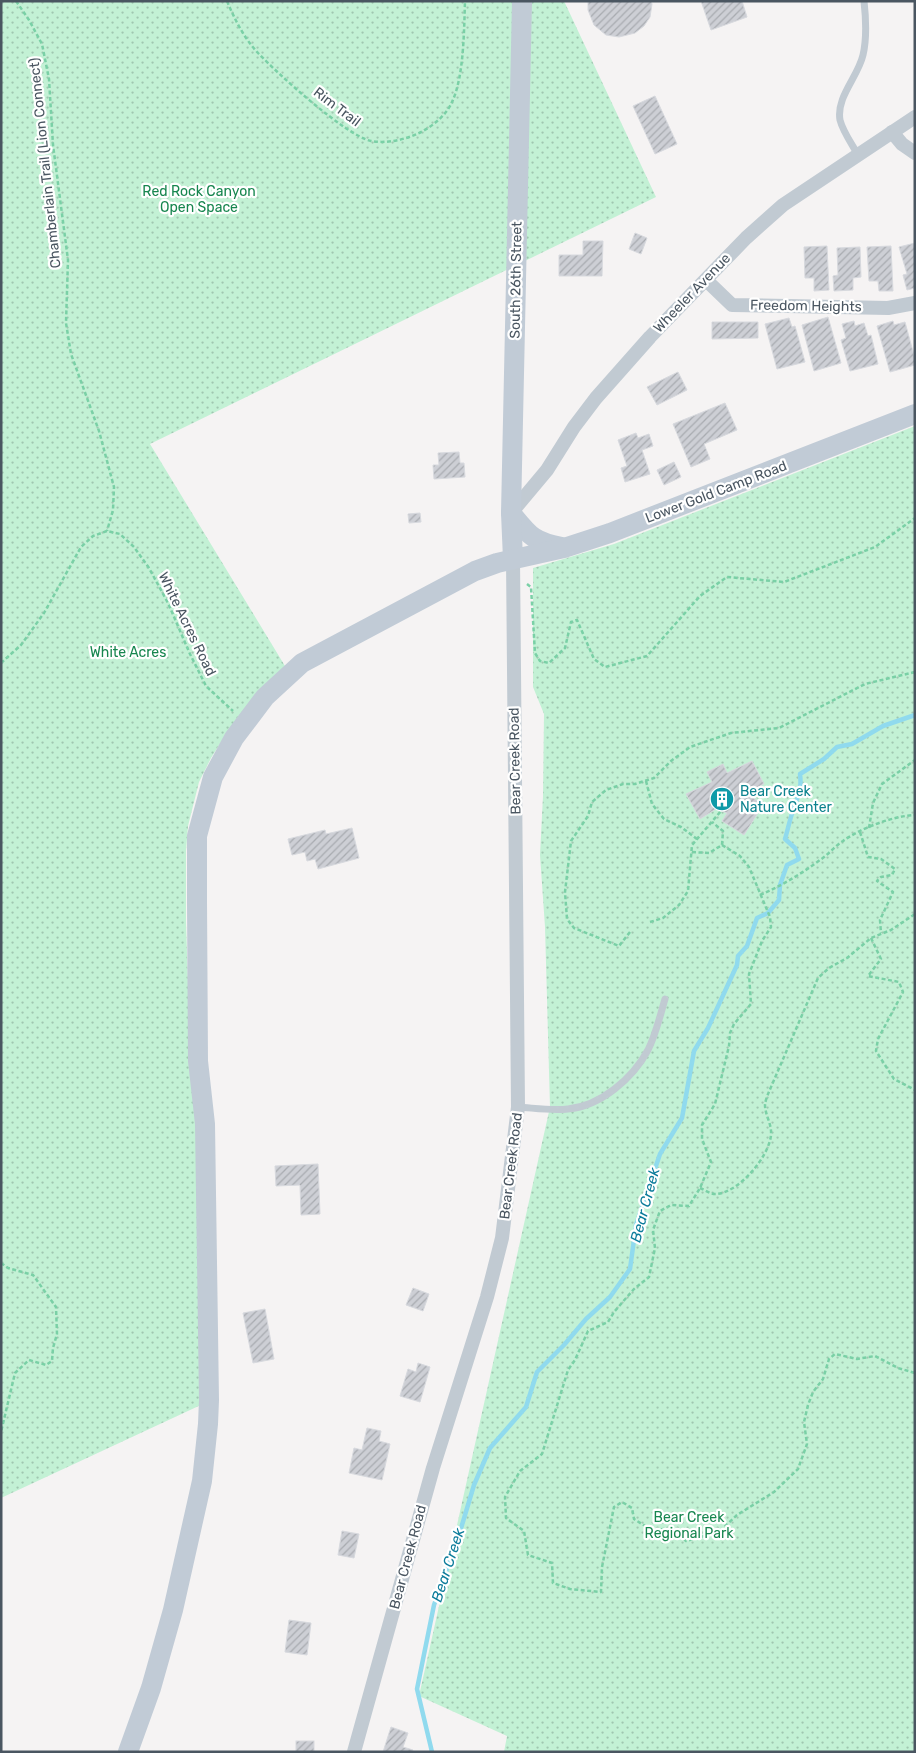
<svg xmlns="http://www.w3.org/2000/svg" width="916" height="1753" viewBox="0 0 916 1753" font-family="Rubik,sans-serif">
  <style>
    .grass { fill: url(#grass-dots) }
    .lines { fill: none; stroke-linecap: round; stroke-linejoin: round }
    .stream { stroke: #90daee; stroke-width: 4.5 }
    .building { fill: url(#building-hatch); stroke: #d7d9de }
    .path { stroke: #7ad0a6; stroke-width: 2.5; stroke-dasharray: 4 2.5; stroke-linecap: butt }
    .lane { stroke: #c1cad2; stroke-width: 7 }
    .street { stroke: #c1cad2; stroke-width: 14 }
    .secondary { stroke: #c1cbd6; stroke-width: 20 }
    .labels { text-anchor: middle; dominant-baseline: central; stroke-width: 4.5; stroke-linejoin: round; paint-order: stroke }
    .street-label { font-size: 14px; fill: #4a5661; stroke: #fff }
    .park-label { font-size: 14px; fill: #17864f; stroke: #fff }
    .culture-label { font-size: 14px; fill: #0d838f; stroke: #fff; text-anchor: start }
    .water-label { font-size: 15px; font-style: italic; fill: #0c7c9b; stroke: #fff }
  </style>
  <defs>
    <pattern id="grass-dots" width="8" height="8" patternUnits="userSpaceOnUse" patternTransform="scale(1.25)"><rect width="8" height="8" fill="#c3f1d5"/><path d="M2 2h.1M6 6h.1" fill="none" stroke="#a0c6b0" stroke-width="1.8" stroke-linecap="round"/></pattern>
    <pattern id="building-hatch" width="6" height="6" patternUnits="userSpaceOnUse" patternTransform="scale(1.25)"><rect width="6" height="6" fill="#cdcfd5"/><path d="M-1 1l2-2M0 6l6-6M5 7l2-2" fill="none" stroke="#a8abb0"/></pattern>
  </defs>
  <rect width="100%" height="100%" fill="#f5f3f3"/>
  <!-- grass -->
  <g class="grass">
    <path d="M1 1H564L656 197 150 444 285 666 228 731 211 758 199 782 188 826 186 851V922L190 1044 198 1137 203 1404 1 1498Z"/>
    <path d="M915 426V1752H504L507 1736 419 1696 550 1107 545 927 540 855 543 796 544 714 533 687V568L614 544Z"/>
  </g>
  <g class="lines">
    <!-- stream -->
    <path class="stream" d="M432 1752 417 1689 434 1605 459 1535 474 1485 490 1448 526 1407 537 1372 564 1345 586 1319 610 1297 630 1269 636 1225 660 1154 682 1118 694 1051 708 1028 737 965 738 956 747 946 757 918 768 913 779 900 780 885 787 865 799 859 795 848 785 839C788 829 790 818 794 808 798 795 802 790 800 774L824 759 837 747 852 744 883 726 915 715"/>
  </g>
  <!-- building -->
  <g class="building">
    <path d="M588 1H651L652 4 650 17 644 26 635 33 619 37 606 35 594 25 588 10Z"/>
    <path d="M701 1H742L747 17 711 30Z"/>
    <path d="M655 96 677 144 655 154 633 106Z"/>
    <path d="M635 233 647 238 641 254 629 249Z"/>
    <path d="M583 241H603L602 276H559V255H583Z"/>
    <path d="M915 243V288L907 290 903 275 907 274 899 247Z"/>
    <path d="M827 246 829 290 814 291V278H805L804 247Z"/>
    <path d="M891 246 893 291H879L878 281H869L867 247Z"/>
    <path d="M860 247 861 277 853 278V290L834 291 833 276 838 275 837 248Z"/>
    <path d="M828 317 841 363 814 371 802 325Z"/>
    <path d="M789 318 792 327 795 326 805 362 777 369 765 324Z"/>
    <path d="M854 321 855 326 864 323 868 336 871 335 878 364 850 371 841 340 846 338 842 324Z"/>
    <path d="M893 321 894 325 905 322 915 359V365L890 372 877 326Z"/>
    <path d="M712 322H758V338L712 339Z"/>
    <path d="M678 372 687 390 657 405 647 387Z"/>
    <path d="M725 403 737 430 704 444 710 459 691 467 673 424Z"/>
    <path d="M636 433 638 438 649 434 653 446 642 450 650 474 625 482 621 468 627 466 618 440Z"/>
    <path d="M459 452 460 463H464L465 477 434 479 433 465H439L438 453Z"/>
    <path d="M674 462 681 477 664 485 657 470Z"/>
    <path d="M420 513 421 522 409 523 408 514Z"/>
    <path d="M752 761 764 784 747 793 763 805 744 835 722 821 727 813 716 809 700 819 686 794 712 782 707 772 723 764 727 773Z"/>
    <path d="M352 828 359 858 318 869 315 859 307 861 305 852 292 855 288 839 325 830 326 834Z"/>
    <path d="M318 1164 320 1214 301 1215 300 1185 276 1186 275 1166Z"/>
    <path d="M413 1288 429 1294 423 1311 406 1305Z"/>
    <path d="M265 1309 274 1359 253 1363 243 1313Z"/>
    <path d="M418 1363 430 1367 420 1402 400 1396 408 1369 416 1372Z"/>
    <path d="M367 1428 381 1431 379 1441 390 1444 382 1480 349 1473 354 1448 362 1450Z"/>
    <path d="M342 1531 359 1534 354 1558 338 1555Z"/>
    <path d="M289 1620 311 1623 307 1655 285 1652Z"/>
    <path d="M391 1727 408 1733 403 1747 413 1750 412 1752H383Z"/>
    <rect x="296" y="1741" width="18" height="11"/>
  </g>
  <g class="lines">
    <!-- path -->
    <g class="path">
      <path d="M16 1 29 20 42 44 49 79 53 145 68 260 66 323 71 354 99 431 114 487 113 510 107 531"/>
      <path d="M227 1C235 20 244 38 258 53 278 74 345 135 371 141 388 144 408 139 423 131 434 125 447 114 452 102 464 77 464 30 465 1"/>
      <path d="M527 584 531 587 535 653 540 661 549 663 565 648 571 622 577 620 594 659 605 667 647 656 700 596 727 577 784 582 875 547 915 518"/>
      <path d="M1 663 21 645 44 613 81 547 93 536 107 531 120 534 134 547 149 568 168 603 190 654 206 686 233 711"/>
      <path d="M646 781 652 804 664 819 681 827 697 839"/>
      <path d="M869 828 873 803 882 784 915 760"/>
      <path d="M860 832 868 857 881 859 895 869 892 875 881 877 877 881 893 892 880 920 881 933"/>
      <path d="M722 845 740 856 749 867 770 917 771 927 762 941 749 974 751 1004 734 1024 730 1033 729 1046 715 1104 702 1125V1139L711 1162 700 1188 689 1206 671 1205 660 1211 653 1230 655 1248 649 1277 634 1289 614 1312 608 1322 588 1331 575 1360 568 1370 542 1454 520 1471 505 1497 506 1518 524 1531 528 1555 552 1563 553 1583 570 1589 601 1592 602 1567 614 1507 622 1502 632 1508 634 1519 653 1531C670 1526 674 1530 686 1541L719 1532 737 1515 774 1492 798 1469 807 1444 804 1422 808 1405 813 1392 823 1379 829 1359 835 1354 857 1359 875 1356 898 1368 915 1373"/>
      <path d="M692 852 709 853 722 845 723 831 712 822"/>
      <path d="M760 895C781 886 801 874 820 860 828 855 835 846 843 841 861 828 893 816 915 815"/>
      <path d="M650 922 663 918 679 905 688 891 692 845 721 811"/>
      <path d="M630 932 619 946 574 928 567 919 565 892 571 841 588 816 592 802 606 790 623 784H635L654 778 671 761 690 747 731 733 779 728 865 684 915 672"/>
      <path d="M871 938 881 959 868 976 899 982 903 992 878 1039 876 1051 894 1079 915 1090"/>
      <path d="M700 1188C705 1190 710 1194 715 1194 738 1194 769 1157 771 1135 772 1124 765 1115 765 1105 765 1102 767 1097 768 1094L818 978 829 968 847 958 871 938 891 930 915 914"/>
      <path d="M1 1263 8 1268 33 1275 56 1307 57 1334 53 1348 52 1361 46 1365 29 1360 15 1373 1 1432"/>
    </g>
    <!-- lane -->
    <g class="lane">
      <path d="M858 155C852 144 843 132 840 120 836 97 858 77 863 55 867 38 866 19 864 1"/>
      <path d="M518 1107C534 1108 552 1111 568 1109 601 1106 633 1078 648 1050 656 1034 660 1016 665 999"/>
    </g>
    <!-- street -->
    <g class="street">
      <path d="M892 132 902 144 915 153"/>
      <path d="M706 280 732 305 888 308 915 303"/>
      <path d="M511 513 547 470 574 427 596 398 650 337 746 238 783 205 915 117"/>
      <path d="M354 1752 433 1468 487 1297 502 1238 518 1107 513 559"/>
    </g>
    <!-- secondary -->
    <g class="secondary">
      <path d="M511 513C529 535 533 542 562 547"/>
      <path d="M513 559 511 513 522 1"/>
      <path d="M128 1752 151 1688 173 1610 202 1481 208 1424 209 1400 205 1124 198 1061 197 901V836L213 777 234 738 265 697 302 663 475 571 497 563 564 548 610 533 915 414"/>
    </g>
  </g>
  <!-- icons -->
  <defs>
    <g id="building-disc" transform="scale(1.25)"><circle r="9.5" fill="#0f9aa8" stroke="#fff"/><path d="M-4-6H4V6H1V3H-1V6H-4ZM-2.5-4.3h1.7v1.8h-1.7ZM.8-4.3h1.7v1.8H.8ZM-2.5-1h1.7V.8h-1.7ZM.8-1h1.7V.8H.8Z" fill="#fff"/></g>
  </defs>
  <g fill-rule="evenodd">
    <use href="#building-disc" x="722" y="799"/>
  </g>
  <g class="labels">
    <!-- street labels -->
    <g class="street-label">
      <text transform="translate(337 107) rotate(37)">Rim Trail</text>
      <text transform="translate(45 163) rotate(-96)">Chamberlain Trail (Lion Connect)</text>
      <text transform="translate(516 280) rotate(-89)">South 26th Street</text>
      <text transform="translate(692 293) rotate(-46)">Wheeler Avenue</text>
      <text transform="translate(806 306) rotate(1)">Freedom Heights</text>
      <text transform="translate(716 492) rotate(-21)">Lower Gold Camp Road</text>
      <text transform="translate(187 624) rotate(64)">White Acres Road</text>
      <text transform="translate(515 761) rotate(-91)">Bear Creek Road</text>
      <text transform="translate(511 1166) rotate(-83)">Bear Creek Road</text>
      <text transform="translate(408 1557) rotate(-75)">Bear Creek Road</text>
    </g>
    <!-- park labels -->
    <g class="park-label">
      <text x="199" y="191">Red Rock Canyon<tspan x="199" dy="16">Open Space</tspan></text>
      <text x="128" y="652">White Acres</text>
      <text x="689" y="1517">Bear Creek<tspan x="689" dy="16">Regional Park</tspan></text>
    </g>
    <!-- culture labels -->
    <g class="culture-label">
      <text x="740" y="791">Bear Creek<tspan x="740" dy="16">Nature Center</tspan></text>
    </g>
    <!-- water labels -->
    <g class="water-label">
      <text transform="translate(645 1205) rotate(-75)">Bear Creek</text>
      <text transform="translate(448 1565) rotate(-72)">Bear Creek</text>
    </g>
  </g>
  <!-- border -->
  <rect width="916" height="1753" fill="none" stroke="#4a5661" stroke-width="5"/>
</svg>
